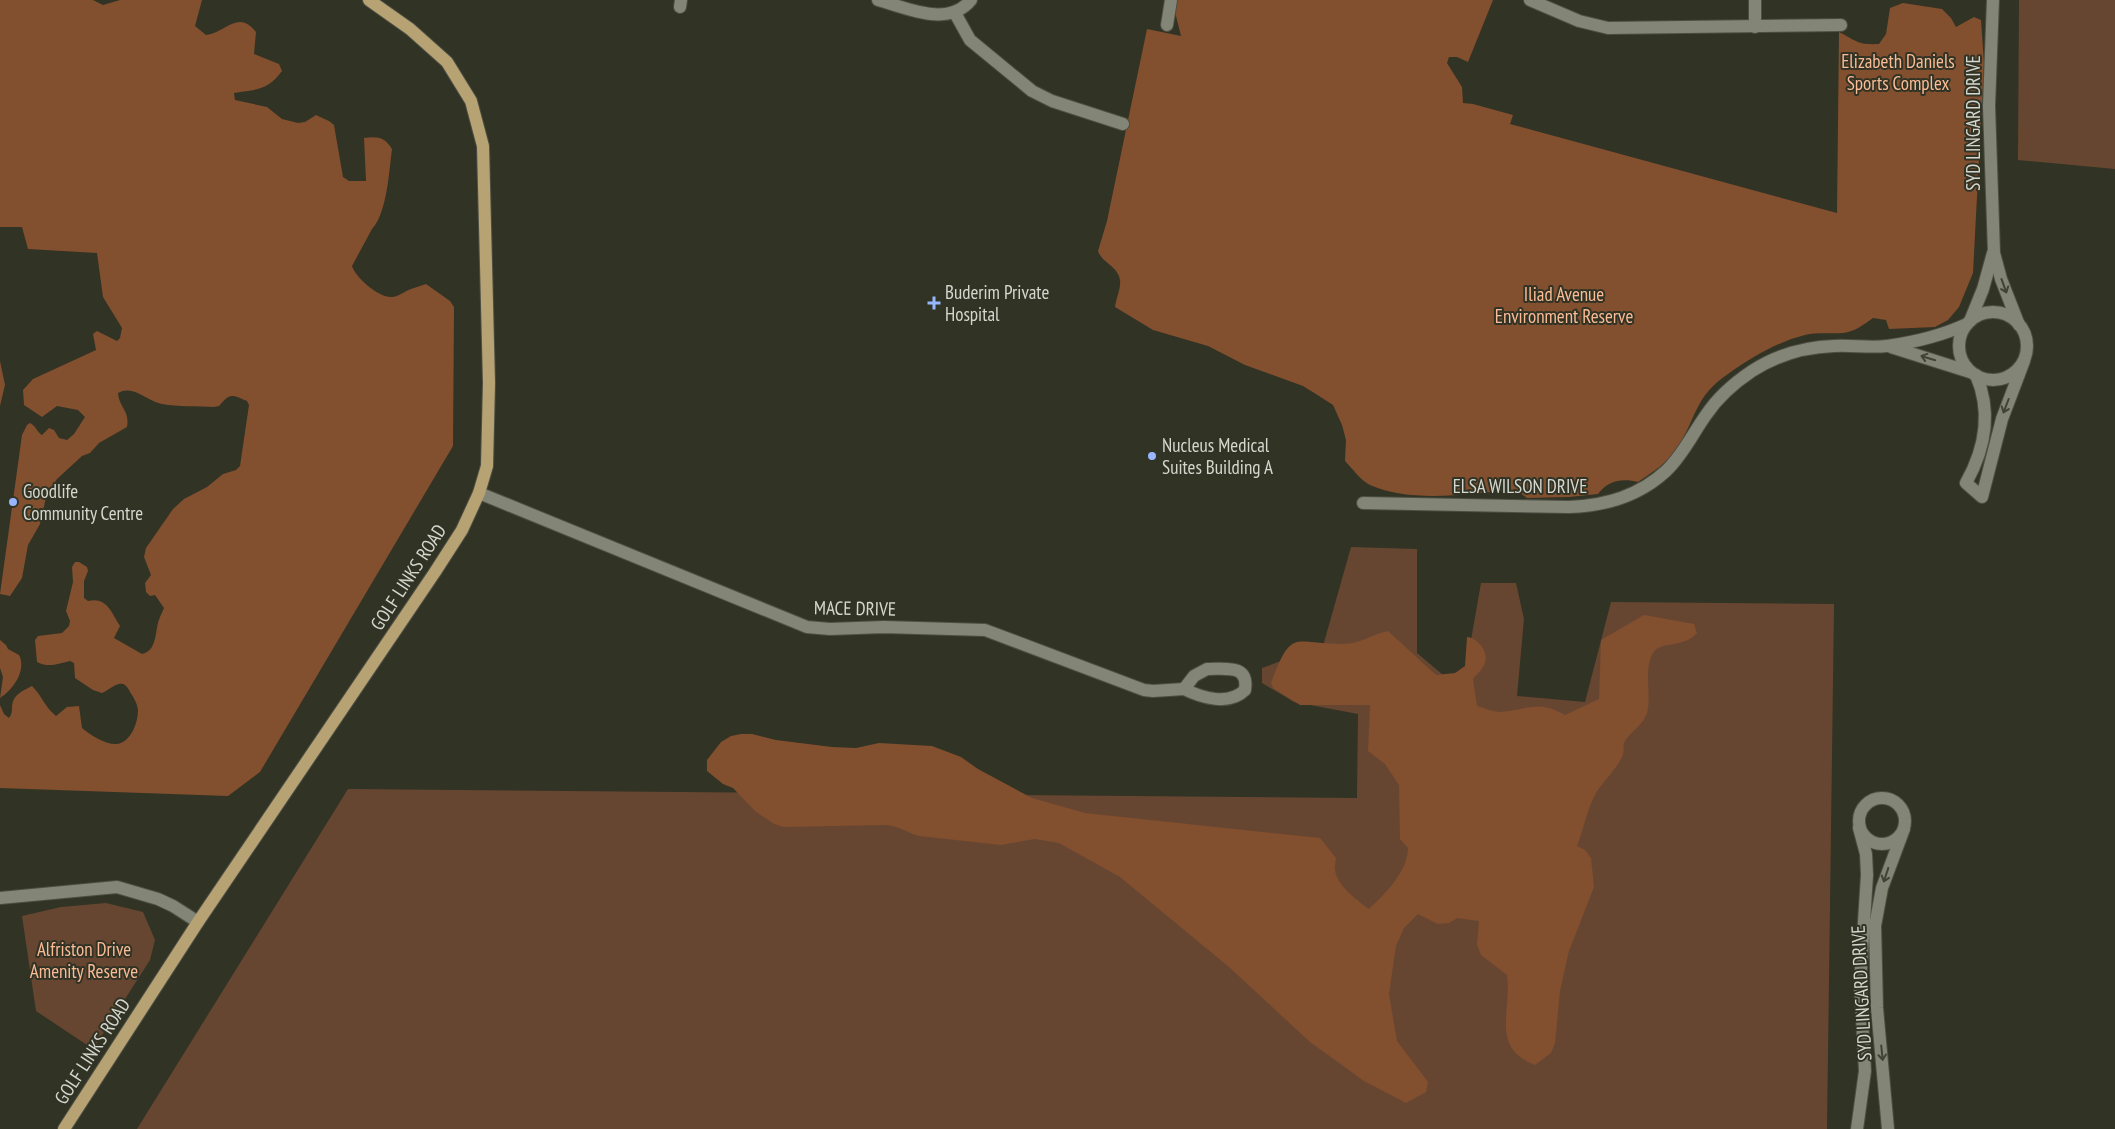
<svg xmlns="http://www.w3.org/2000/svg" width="2115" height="1129" viewBox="0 0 2115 1129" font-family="'PT Sans Narrow',sans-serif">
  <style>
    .green { fill: #674631 }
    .forest { fill: #824f2f }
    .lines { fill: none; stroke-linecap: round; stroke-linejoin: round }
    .minor-casing { stroke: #4e4f44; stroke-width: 14 }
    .major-casing { stroke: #4e4f44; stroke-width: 14 }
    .minor { stroke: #838576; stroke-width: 12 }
    .major { stroke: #b7a274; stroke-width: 12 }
    .oneway { stroke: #414335 }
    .poi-dot { fill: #97b6fd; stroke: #313325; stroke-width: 2 }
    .labels { text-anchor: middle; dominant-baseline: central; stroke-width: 4; stroke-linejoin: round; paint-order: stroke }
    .park-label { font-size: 19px; fill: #fbbb95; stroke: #313325 }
    .street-label { font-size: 19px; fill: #d5d7ce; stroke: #313325 }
    .poi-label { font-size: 19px; fill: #d5d7ce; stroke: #313325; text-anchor: start }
  </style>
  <rect width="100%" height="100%" fill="#313325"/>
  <!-- green -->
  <g class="green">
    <path d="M2019 0H2115V169L2018 160Z"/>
    <path d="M1351 547 1417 549V653L1462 691 1481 583H1516L1524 619 1517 696 1585 702 1611 602 1834 604 1827 1129H137L348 789 1357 798 1358 714 1294 702 1262 683V668L1323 646Z"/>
    <path d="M106 903 143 912 155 940 150 960 93 1049 36 1011 22 916 61 907Z"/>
  </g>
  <!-- forest -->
  <g class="forest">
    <path d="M0 0H93L103 5 120 0H202L195 26 206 35C227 32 238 9 256 32L254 54 279 64 282 71C267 91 257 89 234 93L235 100 267 107 282 119 298 123 305 122 316 115 329 121 334 125 343 177 349 181H366L364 138C377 136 385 137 392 149 389 172 387 213 372 229L352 266C356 278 379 298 392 297 398 297 405 291 411 289 416 287 421 286 426 284L450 301 454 307 453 446 260 772 228 796 0 788V705L4 714 9 718C12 714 12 711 12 706 13 694 23 691 32 686 43 697 43 705 56 716L67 707 79 706 82 728C90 735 106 745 117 744 131 742 138 723 138 710 137 703 134 698 130 692 129 689 126 685 123 684 116 682 108 691 102 693L93 690 75 678 74 663 70 661C57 664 49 668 37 662L35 640 38 636 62 633 69 626 70 621 66 611 73 582 72 567 75 562H79L87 567 88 571 84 581V598L88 601C107 597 111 612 120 626L114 638 142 654C156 651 155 635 158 623 159 618 162 613 164 608L155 595 150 596 146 592 145 583 151 575 144 557 146 548 173 509 184 499 207 487 223 474 236 470 240 466 249 405 247 401C231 394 230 393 219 406L214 407C197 406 178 407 162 404 147 401 133 384 118 393 119 408 130 410 127 427L99 443 90 453 82 456 57 479 47 493 40 524 28 545 22 578 10 596 0 594 22 435 27 425 30 423C36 426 37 432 42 435L49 428 54 430 59 438 67 440 74 434 85 417 78 410 57 406 42 417 24 405 23 390 33 379 96 350 93 334 97 331 117 341 120 338 122 328 103 297 97 253 28 249 22 227H0Z"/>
    <path d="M1174 0H1493L1468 62 1457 57H1449L1447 63 1462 87 1463 103 1473 104 1513 115 1510 124 1837 213 1839 32C1857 41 1857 45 1879 44L1886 34 1890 8 1903 3 1942 9 1951 18 1956 27 1974 17 1981 20 1984 63 1973 273 1959 307 1948 320 1935 327 1889 329 1886 320 1873 318C1865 324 1854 332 1843 333 1830 334 1818 332 1805 335 1777 342 1752 357 1728 374 1694 397 1697 418 1677 448 1667 463 1653 472 1638 482 1623 478 1608 480 1598 494L1569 497 1527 498 1516 490C1471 493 1412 504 1370 485 1361 481 1352 468 1345 461L1346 440 1342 425 1333 405 1319 396 1303 386 1245 365 1208 346 1153 330 1115 307C1116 298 1121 289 1120 280 1118 266 1102 263 1098 251L1107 221 1147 29 1181 36 1173 4Z"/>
    <path d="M0 361 5 385 0 406Z"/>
    <path d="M1644 615 1694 624 1697 633C1683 649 1661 640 1653 653 1643 670 1652 694 1647 713 1643 726 1629 732 1624 743 1623 747 1624 751 1623 755 1616 771 1600 783 1593 799 1586 814 1583 831 1577 846L1585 850 1591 858 1594 887 1569 951 1560 991 1555 1043 1551 1053 1535 1065C1490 1048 1512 1011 1507 975L1481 955 1477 945 1479 921 1457 918 1449 923 1438 924 1418 914 1404 928 1396 946 1389 994 1397 1041 1428 1082 1426 1092 1406 1103 1364 1081 1310 1042 1229 967 1120 877 1059 843 1035 839 1001 845 919 836C908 833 899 826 887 825L784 827 774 824 755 811 733 788 723 784 707 771V760L721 742 731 736 741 734H752L776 740 832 747 856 748 879 743 932 746 961 757 978 769 1032 798 1085 813 1320 838 1336 858C1336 861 1334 866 1335 870 1337 886 1357 900 1369 909 1385 894 1408 871 1408 848L1400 839 1399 785 1385 764 1368 751 1370 705H1300L1273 688 1271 683C1292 627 1293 644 1343 644 1360 644 1372 634 1388 631L1436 675 1455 673 1465 666 1467 637C1478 638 1489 652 1485 663 1483 669 1477 674 1473 679L1477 706C1484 708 1493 712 1500 712 1529 710 1537 699 1565 715L1599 699 1601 640Z"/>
    <path d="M0 640 6 645 8 649 19 655C27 670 13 690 0 698L3 677 0 668Z"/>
  </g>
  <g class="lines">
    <!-- minor casing -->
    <g class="minor-casing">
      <g id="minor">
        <path d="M878 0C907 8 948 28 971 0"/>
        <path d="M1530 0 1579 21 1608 28 1841 25"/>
        <path d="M1993 0 1989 106 1994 253 2001 279 2019 325"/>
        <path d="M680 7 681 0"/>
        <path d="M955 13 970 40 1032 91 1052 101 1123 124"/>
        <path d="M1167 25 1171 0"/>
        <path d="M1755 27V0"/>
        <circle cx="1993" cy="346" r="34"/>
        <path d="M1970 321 1983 289 1993 253"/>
        <path d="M1891 347 1970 372"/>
        <path d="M1976 375C1992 412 1985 449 1966 483L1982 497 2002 419 2024 361"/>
        <path d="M479 493 807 627 830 629 884 627 985 630 1144 690 1153 691 1184 689"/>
        <path d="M1363 503 1569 507C1605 506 1640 495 1666 471 1683 455 1693 433 1706 415 1718 397 1734 383 1752 371 1777 355 1805 347 1834 346 1852 345 1870 348 1887 346 1916 342 1941 336 1967 324"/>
        <path d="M1207 669C1226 669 1249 664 1245 690 1229 706 1202 698 1184 689L1194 676Z"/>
        <circle cx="1882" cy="821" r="23"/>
        <path d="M0 898 117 887 158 899 173 906 198 922"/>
        <path d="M1857 1129 1865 1071 1860 984 1867 875 1866 854 1859 828"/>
        <path d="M1888 1129 1877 1008 1875 926 1882 888 1904 829"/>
      </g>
    </g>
    <!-- major casing -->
    <g class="major-casing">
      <path id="major" d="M64 1129 198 922 435 572 462 530 479 493 487 466 489 383 483 146 471 101 447 62 410 29 369 0"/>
    </g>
    <!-- minor -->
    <use href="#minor" class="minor"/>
    <!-- major -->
    <use href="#major" class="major"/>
  </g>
  <!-- one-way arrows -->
  <defs><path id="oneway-shaft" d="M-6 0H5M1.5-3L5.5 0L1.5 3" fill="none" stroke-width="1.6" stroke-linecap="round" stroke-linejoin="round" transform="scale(1.25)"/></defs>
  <g class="oneway">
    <use href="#oneway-shaft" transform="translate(2004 286) rotate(70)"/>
    <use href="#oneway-shaft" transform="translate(1928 358) rotate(-163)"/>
    <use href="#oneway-shaft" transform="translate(2006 406) rotate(111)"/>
    <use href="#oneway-shaft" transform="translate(1886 875) rotate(108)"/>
    <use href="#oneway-shaft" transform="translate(1882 1053) rotate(84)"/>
  </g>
  <!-- markers -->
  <g class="poi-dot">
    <path d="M931.5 295.5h5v5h5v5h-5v5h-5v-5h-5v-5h5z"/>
    <circle cx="1152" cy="456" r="5"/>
    <circle cx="13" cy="502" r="5"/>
  </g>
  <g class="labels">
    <!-- park labels -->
    <g class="park-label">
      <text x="1898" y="61">Elizabeth Daniels<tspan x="1898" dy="22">Sports Complex</tspan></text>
      <text x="1564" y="294">Iliad Avenue<tspan x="1564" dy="22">Environment Reserve</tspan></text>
      <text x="84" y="949">Alfriston Drive<tspan x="84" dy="22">Amenity Reserve</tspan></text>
    </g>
    <!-- street labels -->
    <g class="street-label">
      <text transform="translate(1973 123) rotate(-90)">SYD LINGARD DRIVE</text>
      <text x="1520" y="486">ELSA WILSON DRIVE</text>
      <text transform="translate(408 577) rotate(-57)">GOLF LINKS ROAD</text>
      <text transform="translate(855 608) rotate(1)">MACE DRIVE</text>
      <text transform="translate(1861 993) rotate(-93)">SYD LINGARD DRIVE</text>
      <text transform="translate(92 1051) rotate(-57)">GOLF LINKS ROAD</text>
    </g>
    <!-- poi labels -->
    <g class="poi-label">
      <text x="945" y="292">Buderim Private<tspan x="945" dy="22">Hospital</tspan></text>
      <text x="1162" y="445">Nucleus Medical<tspan x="1162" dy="22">Suites Building A</tspan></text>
      <text x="23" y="491">Goodlife<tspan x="23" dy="22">Community Centre</tspan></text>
    </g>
  </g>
</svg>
